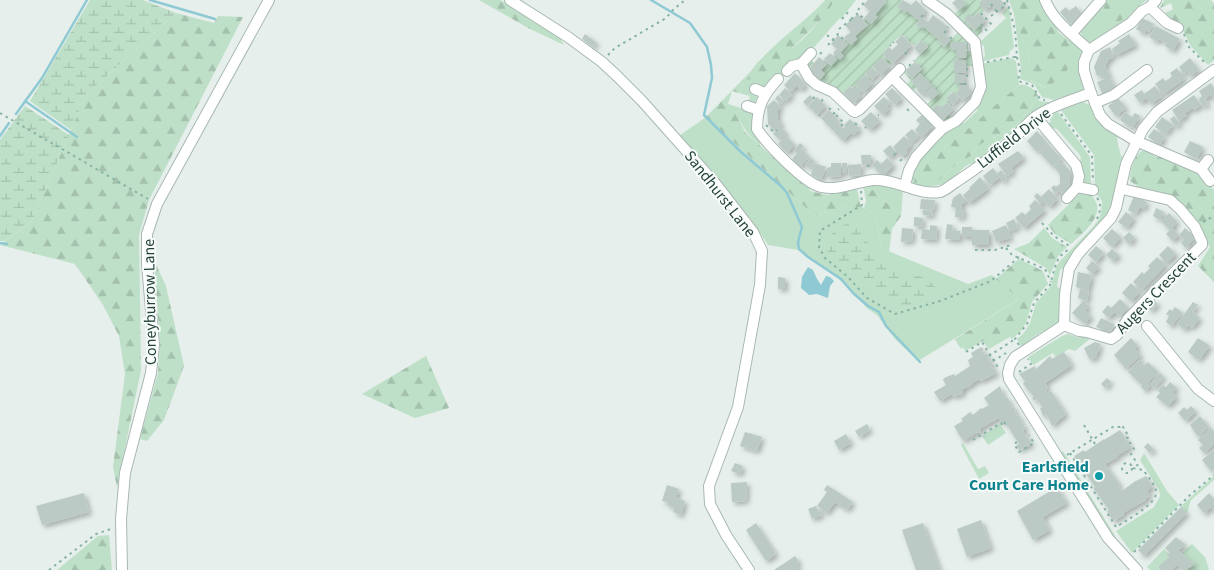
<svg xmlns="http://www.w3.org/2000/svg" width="1214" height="570" viewBox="0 0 1214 570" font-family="'Source Sans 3',sans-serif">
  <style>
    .grass { fill: #bfe0c8 }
    .forest { fill: url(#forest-firs) }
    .wetland { fill: url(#wetland-marsh) }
    .garden { fill: url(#garden-furrows) }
    .water { fill: #8ec9d4 }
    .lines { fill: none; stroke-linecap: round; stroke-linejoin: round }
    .stream { stroke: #8ec9d4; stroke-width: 2.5 }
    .building { fill: #bbcac4; filter: url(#shadow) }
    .minor-casing { stroke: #a8b8b2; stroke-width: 12 }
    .path { stroke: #86b3a5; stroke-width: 2; stroke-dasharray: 2.5 4; stroke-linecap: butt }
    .minor { stroke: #fff; stroke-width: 10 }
    .culture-dot { fill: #0f9aa8; stroke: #f7fbf9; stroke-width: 2 }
    .labels { text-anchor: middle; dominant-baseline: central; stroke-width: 4; stroke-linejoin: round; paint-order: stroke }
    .street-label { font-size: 16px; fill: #24423a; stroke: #f7fbf9 }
    .culture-label { font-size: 16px; font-weight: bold; fill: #0d838f; stroke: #f7fbf9; text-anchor: end }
  </style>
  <defs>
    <pattern id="forest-firs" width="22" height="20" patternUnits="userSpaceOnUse" patternTransform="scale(1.25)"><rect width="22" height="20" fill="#bfe0c8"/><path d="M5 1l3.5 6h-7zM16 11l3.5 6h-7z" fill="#a4c1ad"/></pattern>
    <pattern id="wetland-marsh" width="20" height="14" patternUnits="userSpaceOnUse" patternTransform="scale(1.25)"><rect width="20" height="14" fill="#bfe0c8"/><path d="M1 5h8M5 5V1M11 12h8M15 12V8" fill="none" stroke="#a4c1ad"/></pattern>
    <pattern id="garden-furrows" width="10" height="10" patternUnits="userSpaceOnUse" patternTransform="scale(1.25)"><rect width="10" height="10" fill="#bfe0c8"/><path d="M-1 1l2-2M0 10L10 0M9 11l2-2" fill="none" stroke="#a4c1ad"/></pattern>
    <filter id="shadow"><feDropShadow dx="3" dy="3" stdDeviation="2.5" flood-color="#0004"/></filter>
  </defs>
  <rect width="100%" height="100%" fill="#e6efeb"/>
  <!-- grass -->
  <g class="grass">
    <path d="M835 0H856L841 19 840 18C830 28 810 55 798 61 793 63 788 63 783 66L786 69 779 78 775 75 765 86 761 87 755 102 748 104 750 96 739 93 744 83 748 79C784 57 812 36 835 0Z"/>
    <path d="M1105 0H1109L1105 4 1102 12 1124 7 1133 0H1147L1141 4C1137 21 1106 34 1092 43 1085 40 1082 38 1080 31L1083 25Z"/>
    <path d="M1009 6 1014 48 1010 51 1009 55 980 62 985 56 984 46 979 43 1006 18 1002 13Z"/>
    <path d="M1014 13 1030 60 1025 69 1027 78 1045 88 1076 42 1085 51 1080 69 1083 90 1065 99 1061 97 1054 100 1042 97 1034 84 1020 79 1021 69Z"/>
    <path d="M1011 58 1016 61 1019 85 970 127 919 168 914 177 917 183 946 174 959 162 971 156C979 138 1003 137 1016 125 1024 118 1033 105 1038 96L1039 101 1049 102 1048 105 1012 135H1007L1000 141 999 146 976 163C965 162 958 174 952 181 938 186 928 188 914 184L911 179C911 175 912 170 914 167 920 155 951 122 964 123L977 111 980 64Z"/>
    <path d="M1082 102 1093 106 1118 135 1117 140 1121 156 1124 157 1112 208C1102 226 1084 238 1072 255 1068 261 1067 266 1060 270L1057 286 1061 290C1061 309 1066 321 1048 332L1043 331 1030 340 1029 344 1022 348 1017 339 1023 334 1030 323 1036 303 1051 286 1056 267 1060 261 1092 228 1099 219 1101 212 1102 201 1095 192 1094 155 1061 110Z"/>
    <path d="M741 108 750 110 753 114 760 140V145C746 133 744 129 736 113Z"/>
    <path d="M1058 112 1090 157 1091 187 1086 186C1081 179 1078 166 1081 158L1079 154 1057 129 1052 128 1048 124 1051 121 1048 116Z"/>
    <path d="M706 117 815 216 838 208 861 206 876 216 881 248 968 284 992 275 1019 299 918 361 895 339 877 315 868 309 840 280 798 250 768 245C743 205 710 170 679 136Z"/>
    <path d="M861 183 865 186 884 185 903 191 901 216 872 189 864 190Z"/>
    <path d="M1068 334 1080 338 1081 335 1091 338 1075 351 1069 349 1056 357 1053 353 1033 365 1028 357 1062 336Z"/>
    <path d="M1000 424 1006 433 988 445 982 436Z"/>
    <path d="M963 443 978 469 985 466 989 473 979 479 961 445Z"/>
    <path d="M1063 451 1114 534 1117 541 1112 536 1061 453Z"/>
    <path d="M1144 453 1167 491 1179 505 1132 553 1116 531 1154 507 1160 496 1159 490 1140 460Z"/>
    <path d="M1214 476V480L1191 500 1187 513 1180 507Z"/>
    <path d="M1192 544 1205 557 1209 569 1208 570H1186L1194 563 1192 561 1191 562 1182 553Z"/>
    <path d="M1164 549 1169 554 1167 556 1169 557 1158 567 1161 570H1150L1147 567Z"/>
  </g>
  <!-- forest -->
  <g class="forest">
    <path d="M479 0H500L559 36 564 45 528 28Z"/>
    <path d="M825 0H835L824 17 757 82 748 79 744 83 739 93 732 91 728 104 741 108 736 113 745 132 774 158 777 159 808 186 810 191 828 195 856 185 861 207 839 208 815 216 706 117 751 71C756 63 763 57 769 51 787 33 808 19 825 0Z"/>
    <path d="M1009 0H1041L1048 17 1057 27 1058 32 1071 42H1076C1074 66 1066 75 1046 88L1027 78 1024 75 1025 69 1030 60Z"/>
    <path d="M1109 0H1133L1124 7 1122 20 1110 25C1101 17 1100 9 1109 0Z"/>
    <path d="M1164 0H1211L1214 4V60L1208 65 1190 45 1181 26 1163 14 1173 9 1171 3 1160 8Z"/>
    <path d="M176 13 214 23 218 16 243 17 149 200 139 235 141 370 117 487 113 467 125 374 119 336 103 305 75 264 0 245 32 221 86 95Z"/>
    <path d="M1019 85C1027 84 1034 88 1038 96 1033 105 1024 118 1016 125 1003 137 979 138 971 156L959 162 938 181 915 183 914 177 919 168 970 127Z"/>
    <path d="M1141 151H1147L1156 157 1161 156 1198 173 1214 190V282L1198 266 1210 247 1172 196 1157 191 1136 188 1137 186 1130 181C1130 170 1133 159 1141 151Z"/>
    <path d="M872 189 901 216 892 229 889 252 881 248 876 216 864 208 866 201 864 190Z"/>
    <path d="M1080 193 1091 194C1093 198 1096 201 1097 205 1100 220 1081 235 1071 244L1055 234 1048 225Z"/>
    <path d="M1044 228 1052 238 1067 247 1058 256 1050 275 1046 268 1014 249 1029 243Z"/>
    <path d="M1019 259 1043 271 1048 284 1032 302 1026 323 1020 332 1012 339 1010 337 989 349 983 341 965 351 963 347 961 349 955 339 1019 299 996 279Z"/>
    <path d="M154 260 166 286 184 366 164 420 147 441 140 439 158 373 160 345Z"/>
    <path d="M426 356 449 408 415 418 362 394Z"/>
    <path d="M109 535 112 570H57L98 536Z"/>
  </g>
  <!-- wetland -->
  <g class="wetland">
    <path d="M90 0H143L176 13 86 95 71 130 30 101Z"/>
    <path d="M25 106 69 135 32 221 5 241H0V140Z"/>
    <path d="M854 219H861L871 255 898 268 929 280 935 287 943 290V293L898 310 862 285 854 272 828 253 825 239 840 227Z"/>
  </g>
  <!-- garden -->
  <g class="garden">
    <path d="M884 0H903L898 6 907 11 918 20 922 17 916 24 924 27 938 39 944 33 938 41 944 47 958 32 968 42V49H966V42H951V49L956 50V58H966V51H974V66H966V60H955L954 73H964L955 75 956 83H964V85H960L959 90 956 94 960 98 952 92 946 98 953 105 951 106 947 102 941 108 937 104 932 109 943 120 949 115 953 119C940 125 936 115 927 107V104L939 93 925 92 920 73 912 82 917 87 912 92 906 85 911 80 903 72 909 67 905 71 912 79 922 69 914 61 928 47 921 40 915 46 902 35 894 41 883 54 892 63 890 65 882 58 873 66 878 73 872 67 865 73 871 80 870 81 865 75 856 84 861 91 850 86 842 94 817 81 806 65 810 59 814 63 809 68 821 79 825 74 821 70 827 64 823 61 824 60 831 66 834 54 844 56 840 53 848 44 843 39 844 38 851 45 857 39 855 36 868 25 863 20 865 18 872 24 877 17 875 15 886 2Z"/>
    <path d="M962 0H982L979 3 984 11 981 14 979 12 973 17 969 14 964 19 974 30 980 25 982 27V32L976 37 953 15 966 4Z"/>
  </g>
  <!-- water -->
  <path class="water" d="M808 267 813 270 817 279 821 285 826 276 830 277 834 281 830 286 828 298 817 294 809 295 801 288 802 277Z"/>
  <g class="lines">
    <!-- stream -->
    <g class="stream">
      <path d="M150 0 215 19"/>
      <path d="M651 0 690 23 707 47 711 65 712 78 704 115 741 152 782 187 787 193 802 227 798 242 799 249 808 257 841 279 853 293 868 306 879 312 886 326 920 362"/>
      <path d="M25 101 77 137"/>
      <path d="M16 114 42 78 87 0"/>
      <path d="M0 136 9 123"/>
      <path d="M0 243 7 244"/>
    </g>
  </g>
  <!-- building -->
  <g class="building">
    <path d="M868 0H884L886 2 875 15 878 17 871 24 864 18 870 11 863 5Z"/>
    <path d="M903 0 911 5 916 0 926 11 918 20 907 11 905 13 897 6Z"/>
    <path d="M956 0H962L966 4 959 10 952 3Z"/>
    <path d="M982 0H1001L1005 5 997 11 992 5 984 11 979 3Z"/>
    <path d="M1076 6 1082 14 1070 24 1060 12 1066 7 1069 11Z"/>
    <path d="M979 12 986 20 975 30 964 19 969 13 973 17Z"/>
    <path d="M858 14 868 25 855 36 857 39 851 45 844 37 851 32 845 25Z"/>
    <path d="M933 15 948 27 938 39 924 27 922 29 916 24 922 17 928 22Z"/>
    <path d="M1142 18 1154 24 1149 32 1146 30 1144 34 1136 29Z"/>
    <path d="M1156 26 1180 39 1173 51 1165 46 1166 43 1159 39 1157 42 1149 37Z"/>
    <path d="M944 33 951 39 945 47 938 41Z"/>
    <path d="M585 34 597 43 593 47 582 39Z"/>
    <path d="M1129 34 1136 45 1116 55 1112 49 1120 43 1118 41Z"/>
    <path d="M838 35 848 44 840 53 844 56 840 60 833 53 837 49 831 44Z"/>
    <path d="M902 35 912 45 892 64 883 54 889 47 892 50 898 44 895 42Z"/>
    <path d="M921 40 928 47 920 54 914 48Z"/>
    <path d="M951 42H967L966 58H956V50L950 49Z"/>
    <path d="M1110 47 1114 57 1109 59 1105 67 1110 75 1102 79 1100 75 1097 76 1094 67 1101 51Z"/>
    <path d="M830 53 837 59 831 66 824 59Z"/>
    <path d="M819 57 827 64 821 70 825 74 820 80 809 69Z"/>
    <path d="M882 57 890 66 881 75 873 66Z"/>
    <path d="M1190 58 1199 70 1190 76 1187 71 1184 74 1179 67Z"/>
    <rect x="954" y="60" width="12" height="13"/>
    <path d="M915 62 922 69 912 79 905 71Z"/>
    <path d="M872 67 878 74 872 80 865 73Z"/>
    <path d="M1177 68 1185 79 1163 94 1155 84 1163 78 1165 81 1169 79 1172 76 1170 73Z"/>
    <path d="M795 73 806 84 801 90 797 86 791 92 784 85Z"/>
    <path d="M920 73 932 85 922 95 917 90 918 89 912 82Z"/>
    <path d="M865 75 873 83 864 92 855 84Z"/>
    <rect x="955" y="75" width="10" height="8"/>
    <path d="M1110 77 1115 90 1103 95 1097 82Z"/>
    <path d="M1211 83 1214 88V99L1211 95 1204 99 1208 104 1204 107 1199 99 1202 96 1199 91Z"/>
    <path d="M855 85 861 91 858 94 861 96 853 103 843 93 850 86 852 88Z"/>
    <path d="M959 85H969L970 94 963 101 956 94 959 90Z"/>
    <path d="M932 86 939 93 932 100 925 93Z"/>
    <path d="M1155 86 1162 96 1151 104 1147 98 1140 103 1134 95 1142 90 1144 94Z"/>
    <path d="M785 88 792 95 786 101 779 95Z"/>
    <path d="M892 88 902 98 895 105 885 94Z"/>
    <path d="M953 92 959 98 953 105 946 98Z"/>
    <path d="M778 95 784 101 781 104 775 99Z"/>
    <path d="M810 95 814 99 807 106 803 102Z"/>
    <path d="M1194 95 1201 105 1194 110 1192 108 1185 113 1187 115 1179 121 1172 110Z"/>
    <path d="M817 97 826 106 817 115 808 106Z"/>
    <path d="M884 97 890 103 887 106 889 109 883 115 874 106Z"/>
    <path d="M1118 98 1126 108 1116 116 1108 106Z"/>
    <path d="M774 100 781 107 778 110V120L782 124 775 131 768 124 767 106Z"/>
    <path d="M947 102 954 109 943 120 932 109 937 104 941 108Z"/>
    <path d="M829 110 838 119 836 121 843 129 845 127 844 125 850 119 860 129 854 135 851 133 843 141 821 118Z"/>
    <path d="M871 112 880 121 870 130 861 121Z"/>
    <path d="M1125 112 1132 117 1135 113 1140 116 1132 128 1120 120Z"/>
    <path d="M922 115 933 126 922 137 915 130 920 124 916 120Z"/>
    <path d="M1174 116 1180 124 1176 127 1170 119Z"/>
    <path d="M1162 117 1173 125 1166 134 1155 127Z"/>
    <path d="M780 127 787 133 780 140 773 134Z"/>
    <path d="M912 129 919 136 912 142 905 135Z"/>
    <path d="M1154 129 1165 137 1159 145 1148 137Z"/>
    <path d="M1037 131 1047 143 1037 152 1027 141Z"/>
    <path d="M786 136 795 145 787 153 778 144Z"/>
    <path d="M904 136 912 144 906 151 908 152 903 157 893 147Z"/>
    <path d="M1190 141 1203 147 1197 159 1184 152Z"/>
    <path d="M800 143 804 146 801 149 810 157 800 167 792 159 797 153 794 150Z"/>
    <path d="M1048 144 1062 159 1053 167 1039 152Z"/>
    <path d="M890 145 896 152 890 158 883 151Z"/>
    <path d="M1018 151 1024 158 1011 168 1014 171 1007 176 998 164Z"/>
    <path d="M861 155H871V164L862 165Z"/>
    <path d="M811 158 815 161 809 168 805 165Z"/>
    <path d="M887 158 894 165 883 176 872 165 877 160 881 164Z"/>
    <path d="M1060 162 1063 165 1064 164 1070 171V189L1063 195 1059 191 1056 194 1051 188 1054 185 1056 187 1060 184V174L1054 167Z"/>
    <path d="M814 163 826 167 821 180 811 175Z"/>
    <path d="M831 163H841V176L827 177V168L831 167Z"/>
    <rect x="842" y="163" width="5" height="10"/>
    <path d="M861 164V175L849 176 848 165Z"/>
    <path d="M993 168 997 174 1001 170 1007 179 1003 182 1000 177 990 185 983 176Z"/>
    <path d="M980 177 989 188 969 203 963 195 970 189 969 188Z"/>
    <path d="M1049 189 1058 199 1049 207 1044 201 1040 204 1034 196 1037 193 1041 197Z"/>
    <path d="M960 193 966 201 962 204 961 209H964L963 218 955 217 956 208 951 207 953 198Z"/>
    <path d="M1134 196 1147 202 1144 209 1140 207 1136 214 1128 210Z"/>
    <path d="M921 199 935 200 934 210 920 209Z"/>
    <path d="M1035 200 1045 210 1024 228 1015 218 1022 212 1025 215 1031 209 1029 206Z"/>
    <path d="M1156 208 1164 212 1160 220 1153 216Z"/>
    <path d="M923 210 933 211 932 216 923 215Z"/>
    <path d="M1126 212 1134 218 1127 228 1118 222Z"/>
    <path d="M1169 213 1177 222 1172 228 1179 235 1185 228 1195 237 1186 248 1181 243 1184 240 1179 235 1173 241 1166 234 1170 230 1161 221Z"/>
    <path d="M914 217 923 218 922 227 914 226Z"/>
    <path d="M1014 219 1018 228 1010 231 1006 223Z"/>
    <path d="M947 224 953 225 952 230 960 231V240L945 239Z"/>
    <path d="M930 225 937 226 936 240 921 239 922 229 930 230Z"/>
    <path d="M1006 225 1011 238 996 242 992 231Z"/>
    <path d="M962 227H972V230H989V245H972V237H962Z"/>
    <path d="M902 228 913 229 912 241 901 242Z"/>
    <path d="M1112 229 1121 237 1112 247 1103 238Z"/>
    <path d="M1129 232 1135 238 1129 244 1123 238Z"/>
    <path d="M1096 246 1104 253 1096 262 1088 255Z"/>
    <path d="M1168 246 1176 254 1167 263 1159 255Z"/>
    <path d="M1112 249 1119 255 1113 261 1106 255Z"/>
    <path d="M1157 257 1166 265 1142 290 1133 282 1142 272 1144 274 1150 268 1148 266Z"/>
    <path d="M1092 261 1099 267 1092 274 1086 268Z"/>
    <path d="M1078 272 1092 275 1088 291 1076 287Z"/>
    <path d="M778 277 785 278V289H778Z"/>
    <path d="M1131 283 1140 292 1131 301 1122 293Z"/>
    <path d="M1080 289 1089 292 1087 301 1078 298Z"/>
    <path d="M1120 299 1128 307 1120 316 1115 312 1109 318 1102 312 1108 305 1111 308Z"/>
    <path d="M1154 300 1158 304 1151 311 1147 307Z"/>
    <path d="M1083 301 1089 306 1085 310 1091 316 1085 324 1072 313Z"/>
    <path d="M1193 302 1198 305 1192 312 1200 318 1192 328 1188 325 1185 330 1177 324Z"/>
    <path d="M1175 307 1183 313 1171 326 1166 322 1169 316 1166 314 1170 309 1172 311Z"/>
    <path d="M1101 318 1114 324 1110 333 1096 327Z"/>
    <path d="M1131 338 1138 346 1135 349 1141 355 1126 369 1114 355Z"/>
    <path d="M1198 338 1210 346 1199 360 1188 352Z"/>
    <path d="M1095 342 1101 344 1098 348 1100 349 1096 355 1097 357 1090 360 1084 348Z"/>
    <path d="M981 347 984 350 982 351 985 355 987 354 989 357 987 358 993 364 991 366 997 373 981 381 980 379 971 384 972 385 963 389V393L960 395 959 394 954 397 952 394 940 401 934 392 946 385 943 380 944 378 954 374 955 376 970 366 968 360 973 357 971 353Z"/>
    <path d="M1064 352 1072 365 1045 383 1048 388 1046 390 1047 393 1051 391 1066 414 1052 426 1047 415 1043 416 1040 408 1042 407 1037 399 1034 401 1032 398 1034 397 1023 384 1025 381 1019 374 1035 366 1036 369 1050 356 1052 359Z"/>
    <path d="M1140 359 1144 363 1140 367 1141 369 1148 362 1159 373 1149 381 1150 382 1148 384 1150 386 1145 391 1141 387 1142 385 1128 372Z"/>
    <path d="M1160 373 1164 377 1154 388 1150 384Z"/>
    <path d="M1107 378 1111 382 1105 388 1101 384Z"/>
    <path d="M1170 382 1177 388 1172 392 1177 397 1168 406 1156 397 1160 393 1158 390 1163 385 1166 387Z"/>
    <path d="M1000 386 1004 397 1005 398H1008L1012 408 1014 407 1016 410 1014 411 1017 416 1019 415 1021 418 1019 419 1026 428 1023 431 1032 444 1019 450 1016 446 1019 444 1005 422 1002 423 999 418 981 428 980 433 978 432 963 441 954 426 963 421 961 419 970 412 973 415 981 408 982 409 989 405 984 398Z"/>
    <path d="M1191 406 1196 411 1186 421 1178 413 1184 407 1187 410Z"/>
    <path d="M1200 416 1209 427 1198 437 1190 425Z"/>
    <path d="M867 424 870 430 859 437 855 431Z"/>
    <path d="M1211 428 1214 431V444L1204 453 1199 448 1203 445 1198 440Z"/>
    <path d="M1120 430 1131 447 1117 456 1118 457 1105 464 1120 485 1118 486 1122 491 1134 482 1146 476 1153 487 1147 490 1150 496 1145 499 1146 500 1123 513 1124 515 1113 521 1107 511 1109 510 1093 488 1095 487 1074 456 1084 450 1085 452 1104 439V440Z"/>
    <path d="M745 432 762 437 757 451 740 446Z"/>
    <path d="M846 434 851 443 839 450 834 441Z"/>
    <path d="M1148 443 1154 450 1150 453 1144 447Z"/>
    <path d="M1214 450V469L1211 471 1202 460Z"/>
    <path d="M735 463 743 466 740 474 731 471Z"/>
    <path d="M747 482 746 501 732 502 731 483Z"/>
    <path d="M667 485 679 489 676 498 685 501 681 515 673 512 675 508 667 505 668 502 662 501Z"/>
    <path d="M827 485 853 502 847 510 835 502 827 513 817 506 827 492 824 490Z"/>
    <path d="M1057 487 1067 503 1043 517 1050 530 1033 540 1017 511Z"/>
    <path d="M84 493 89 512 42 525 36 506Z"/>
    <path d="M1209 493 1214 499V511L1210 507 1205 514 1197 505Z"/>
    <path d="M816 506 819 512 821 511 822 515 812 519 808 509Z"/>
    <path d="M1181 507 1187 513 1144 556 1138 550Z"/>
    <path d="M981 520 991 548 967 557 957 529Z"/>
    <path d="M756 523 776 554 766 561 746 530Z"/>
    <path d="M923 523 940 570H916L902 530Z"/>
    <path d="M1176 537 1186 545 1178 550 1191 562 1192 561 1195 564 1186 570H1182L1177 565 1171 570H1161L1158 567 1169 557 1167 555 1170 553 1165 548Z"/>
    <path d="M795 556 799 562 796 564 799 568 796 570H774Z"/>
  </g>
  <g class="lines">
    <!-- minor casing -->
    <g class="minor-casing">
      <g id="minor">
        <path d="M510 0 568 37 602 62 618 77 642 101 715 183 753 232 762 251 760 285 738 407 709 486 710 504 726 535 749 570"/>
        <path d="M1045 0C1054 22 1072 34 1089 50"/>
        <path d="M1156 0 1150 7 1142 11 1131 23 1089 50 1084 62V71L1091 93 1100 115 1108 124 1136 141 1201 169 1210 181"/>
        <path d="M1150 7 1167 23 1178 28"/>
        <path d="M1072 33 1101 0"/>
        <path d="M801 64 809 78 817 85 833 92 853 111 855 112 859 110 900 69"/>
        <path d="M787 71 792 66 801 64 811 53"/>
        <path d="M892 77 943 128"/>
        <path d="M778 79C763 95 757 107 757 129 767 144 804 183 821 187 838 191 856 182 873 180 895 178 917 196 940 192 945 191 951 185 956 182 976 169 996 154 1013 139 1021 132 1027 123 1035 117 1051 106 1072 100 1091 93"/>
        <path d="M755 89 765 93"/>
        <path d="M1095 103 1114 95 1147 70"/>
        <path d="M747 106 759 110"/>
        <path d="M1036 117 1076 165 1079 176 1077 187 1067 198"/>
        <path d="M1201 169 1208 160"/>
        <path d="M905 185 909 170 916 157 934 137 943 128 956 121 975 102 981 87 975 42 947 14 927 0"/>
        <path d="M1077 187 1093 190"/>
        <path d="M1064 325 1079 331 1087 332 1111 339 1117 335 1128 319 1155 291 1202 245V242L1195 227 1180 209 1170 200 1122 189"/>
        <path d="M1147 326 1198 389 1214 401"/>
        <path d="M122 570 121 519 125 473 151 373 154 345 147 264V234L157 204 269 0"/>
        <path d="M1137 570 1108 538 1009 379 1008 373 1010 365 1015 357 1064 325 1065 294 1069 269 1078 254 1111 218 1116 208 1126 164 1143 129 1157 112 1214 70"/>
      </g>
    </g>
    <!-- path -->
    <g class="path">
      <path d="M1007 0 1015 30 1017 57H1014L1016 54"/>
      <path d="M991 4 997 12"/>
      <path d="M858 10 866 0"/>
      <path d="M981 13 993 26"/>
      <path d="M991 16 1006 5 1002 0"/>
      <path d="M921 17 926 12"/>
      <path d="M842 19 850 10"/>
      <path d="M851 19 858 13 864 19"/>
      <path d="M981 24 987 31"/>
      <path d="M839 29 852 19"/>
      <path d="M944 33 948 27"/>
      <path d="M1184 34 1188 46 1206 64"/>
      <path d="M827 35 834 41"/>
      <path d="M950 37 952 39 950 41"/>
      <path d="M893 42 894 43"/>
      <path d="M828 45 838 34 843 39"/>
      <path d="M890 45 891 46"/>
      <path d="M820 54 824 50"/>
      <path d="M905 54 909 50 908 49"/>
      <path d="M608 55 615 48 666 18 674 9 685 0"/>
      <path d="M1017 57 1020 70 1018 81 1032 85 1040 99 1045 100"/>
      <path d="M987 62 1014 57"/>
      <path d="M909 66 914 61"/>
      <path d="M967 77V67"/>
      <path d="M964 84H970"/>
      <path d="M813 97 815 99 814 100"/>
      <path d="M821 101 826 98"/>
      <path d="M829 108 834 113"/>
      <path d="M907 109 909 111"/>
      <path d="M0 113 148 199"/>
      <path d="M833 114 839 109"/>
      <path d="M1061 114 1092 156 1093 182"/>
      <path d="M836 115 844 123 841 126"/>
      <path d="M878 115H879"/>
      <path d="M819 116 820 115"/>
      <path d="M855 123 860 128"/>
      <path d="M766 125 774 132 777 130"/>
      <path d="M865 127 866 128"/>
      <path d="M894 155 897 151"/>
      <path d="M900 161 905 156"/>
      <path d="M867 166 872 164"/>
      <path d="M861 191 862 205 820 231 819 247 825 258 848 277 867 298 895 314 940 301 991 281 1019 257"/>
      <path d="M1097 198C1102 204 1100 212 1097 219"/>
      <path d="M1203 222 1214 216"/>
      <path d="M1042 223 1054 236 1071 247"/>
      <path d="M1006 248 1012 255 1045 269 1051 282"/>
      <path d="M975 250H995L1011 245"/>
      <path d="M1019 345 1015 339 1027 324 1034 303 1050 285 1055 267 1059 257 1070 248"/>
      <path d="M966 352 982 342 999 369"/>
      <path d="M989 356 1015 339"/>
      <path d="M993 361 1006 353"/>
      <path d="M1019 372 1031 364 1028 359"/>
      <path d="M1084 425 1095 444"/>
      <path d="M973 440 1001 423 1003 426 1005 424 1004 422"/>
      <path d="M1017 442 1014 444 1019 452 1034 443 1029 435"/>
      <path d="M1070 453 1116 527C1125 521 1160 503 1156 490 1154 484 1147 475 1143 470L1132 468"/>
      <path d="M1067 455 1113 427H1120L1122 425 1129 437 1127 438 1134 449 1131 454 1137 463 1138 470"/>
      <circle cx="1127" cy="468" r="5"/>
      <path d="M1134 552 1189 496 1214 475"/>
      <path d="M49 570 96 534 111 529"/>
    </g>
    <!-- minor -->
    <use href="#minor" class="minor"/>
  </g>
  <!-- markers -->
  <circle class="culture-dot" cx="1099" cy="476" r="5"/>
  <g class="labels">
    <!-- street labels -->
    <g class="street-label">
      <text transform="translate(1014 138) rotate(-38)">Luffield Drive</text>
      <text transform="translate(720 194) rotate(52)">Sandhurst Lane</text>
      <text transform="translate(1156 293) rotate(-46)">Augers Crescent</text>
      <text transform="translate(150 302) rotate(-91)">Coneyburrow Lane</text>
    </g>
    <!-- culture labels -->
    <g class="culture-label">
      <text x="1089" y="467">Earlsfield<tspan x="1089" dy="18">Court Care Home</tspan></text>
    </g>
  </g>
</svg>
